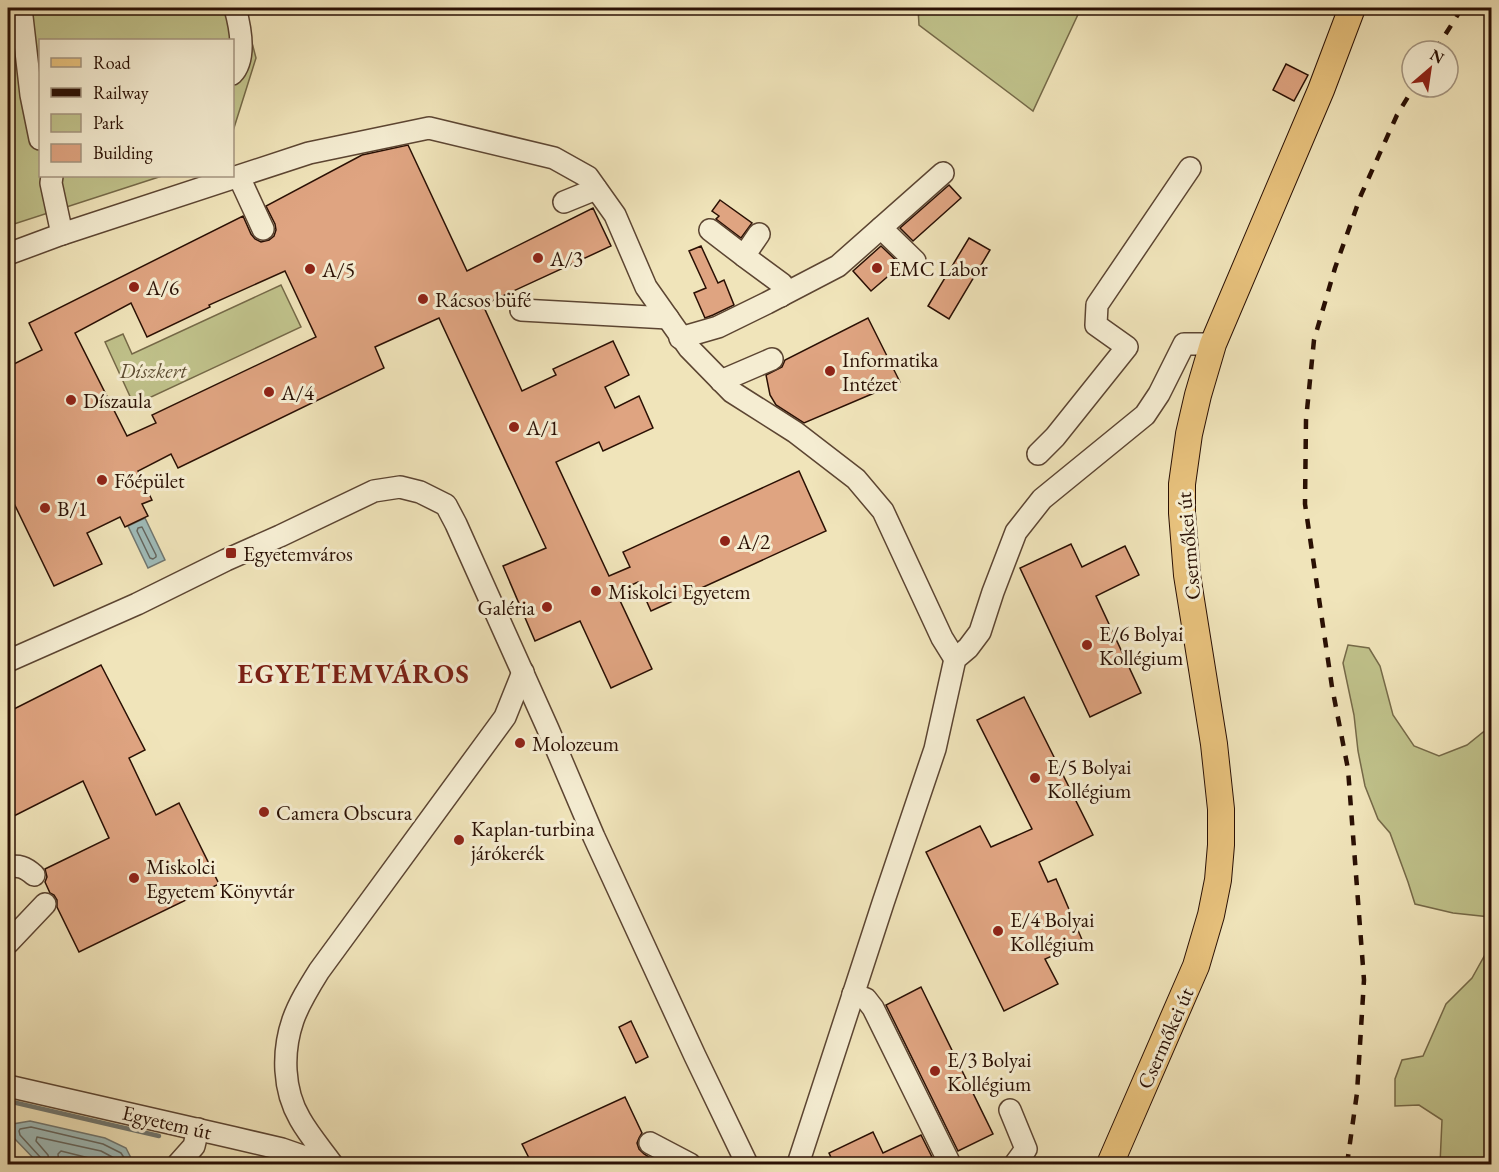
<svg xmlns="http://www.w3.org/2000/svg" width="1499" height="1172" viewBox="0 0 1499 1172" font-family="'EB Garamond',serif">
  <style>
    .green { fill: #c0c28b; stroke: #756948; stroke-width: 1.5 }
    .water { fill: #9fbcba; stroke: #707771; stroke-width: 1.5 }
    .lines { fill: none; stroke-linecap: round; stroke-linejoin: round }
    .shore { stroke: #64665f; stroke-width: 1.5 }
    .stream { stroke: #707771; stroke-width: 4.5 }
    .building { fill: #dfa481; stroke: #2a1004; stroke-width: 1.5; fill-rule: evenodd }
    .minor-casing { stroke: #5c4532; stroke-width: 24 }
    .major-casing { stroke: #2a1004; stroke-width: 28 }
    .minor { stroke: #f5edd2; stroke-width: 21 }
    .major { stroke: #e8c27d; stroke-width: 26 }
    .rail { stroke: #2a1004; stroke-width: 4.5; stroke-dasharray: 10 10; stroke-linecap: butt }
    .poi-dot { fill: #8f2418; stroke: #f5edd2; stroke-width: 2 }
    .labels { text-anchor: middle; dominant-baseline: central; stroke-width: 6; stroke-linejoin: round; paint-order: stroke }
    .poi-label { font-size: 21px; fill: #2a1004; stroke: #f5edd2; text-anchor: start }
    .park-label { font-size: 21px; font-style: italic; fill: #5e4e33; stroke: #f5edd2 }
    .street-label { font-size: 21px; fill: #2a1004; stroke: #f5edd2 }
    .district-label { font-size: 27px; font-weight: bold; letter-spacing: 1.5px; fill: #7a1f14; stroke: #f5edd2 }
  </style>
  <rect width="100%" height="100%" fill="#f0e4ba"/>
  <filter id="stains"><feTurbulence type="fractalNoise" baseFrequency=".00333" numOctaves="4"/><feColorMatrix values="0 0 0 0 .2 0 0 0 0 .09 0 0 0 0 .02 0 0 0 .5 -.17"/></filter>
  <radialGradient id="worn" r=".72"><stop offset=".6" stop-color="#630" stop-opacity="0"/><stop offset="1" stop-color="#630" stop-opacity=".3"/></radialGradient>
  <!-- green -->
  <g class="green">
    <path d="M8 8H243L256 58 233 131 232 40H40V176H162L8 226Z"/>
    <path d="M918 8H1081L1033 111 919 25Z"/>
    <path d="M281 285 301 327 134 405 105 342 123 334 132 354Z"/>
    <path d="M1348 645 1369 648 1380 666 1393 715 1414 746 1439 756 1467 745 1487 729 1491 728V922L1490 917 1453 913 1415 904 1408 882 1390 833 1378 819 1365 786 1358 751 1354 715 1343 663Z"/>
    <path d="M1491 944V1164H1440L1442 1120 1419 1105 1395 1106V1079L1402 1060 1423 1056 1446 1004 1472 978Z"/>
  </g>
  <!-- water -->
  <g class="water">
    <path d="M145 518 165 560 148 568 128 526Z"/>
    <path d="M30 1121 105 1138 126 1148 134 1164H39L13 1137V1124Z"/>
  </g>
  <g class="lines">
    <!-- shore -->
    <g class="shore">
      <path d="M142 527 156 555V557L153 559 150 558 137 531 138 528Z"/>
      <path d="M43 1164 41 1158 20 1135 19 1131 20 1129 31 1127 103 1144 121 1153 128 1164"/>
      <path d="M50 1164 48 1155 36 1141 37 1137 101 1151 116 1159 119 1164"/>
      <path d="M59 1164 58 1154 61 1151 97 1160 107 1164"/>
    </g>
    <!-- stream -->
    <path class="stream" d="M8 1101 159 1136"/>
  </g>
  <!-- building -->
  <g class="building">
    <path d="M1286 64 1308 75 1294 101 1273 90Z"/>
    <path d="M408 145 467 271 593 208 611 246 483 305 522 391 556 375 553 369 613 341 629 375 605 387 615 408 639 396 653 428 603 451 599 442 556 462 609 576 630 567 623 552 799 471 826 531 651 611 638 582 616 592 652 669 611 688 580 621 535 641 503 566 546 548 439 318 375 347 384 368 178 468 171 454 138 471 152 500 142 504 148 516 125 527 120 517 87 533 102 564 54 586 8 491V367L42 350 29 323 243 216 251 234 255 239 261 242 269 240 274 236 276 230 275 224 266 206 362 155ZM285 271 316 337 152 415 156 423 127 436 75 333 131 303 147 337 210 307 209 305Z"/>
    <path d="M949 185 961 198 913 241 900 228Z"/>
    <path d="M720 200 752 223 741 238 716 219 719 216 712 211Z"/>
    <path d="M969 238 990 250 949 319 928 306Z"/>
    <path d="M701 246 718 283 724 280 734 305 713 315 705 318 694 293 706 288 689 251Z"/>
    <path d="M881 246 901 265 871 291 853 271Z"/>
    <path d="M868 318 900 382 804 423 776 405 770 395 766 375 782 367 785 360Z"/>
    <path d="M1071 544 1082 567 1125 546 1139 575 1096 596 1141 693 1090 717 1020 568Z"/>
    <path d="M101 665 145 750 129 758 156 815 179 803 219 884 79 952 57 907V900L54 895 50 893 45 882 47 877 45 869 109 838 83 781 8 819V712Z"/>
    <path d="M1024 697 1093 835 1039 862 1048 882 1056 879 1083 942 1045 959 1058 984 1004 1011 926 852 980 826 991 847 1032 829 977 720Z"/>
    <path d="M921 987 993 1134 958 1151 886 1005Z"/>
    <path d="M631 1021 648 1057 636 1063 619 1027Z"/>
    <path d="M625 1097 642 1133 639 1138 637 1143 639 1149 644 1154 654 1160 657 1164H532L522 1144Z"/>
    <path d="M873 1132 883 1153 921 1135 932 1157 916 1164H834L829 1153Z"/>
  </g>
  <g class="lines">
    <!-- minor casing -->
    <g class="minor-casing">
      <g id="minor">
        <path d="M21 8 31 95 40 139"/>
        <path d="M232 74C247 59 240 26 235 8"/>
        <path d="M52 176 51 183 62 234"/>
        <path d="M239 177 263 229"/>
        <path d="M564 202 596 189"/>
        <path d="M881 228 915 261"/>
        <path d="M710 230 744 256 759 234"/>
        <path d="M8 254 62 234 309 153 429 128 554 158 588 177 615 215 646 287 689 348 732 392 795 432 856 479 883 511 942 638 955 659"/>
        <path d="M744 256 782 284 783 290 781 296"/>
        <path d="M521 310 668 318"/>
        <path d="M680 338 718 327 767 303 838 266 943 173"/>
        <path d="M721 381 772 359"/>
        <path d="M1038 454 1055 437 1127 347 1096 325 1097 305 1190 168"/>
        <path d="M8 661 137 604 226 560 280 536 374 491 400 487 420 492 446 505 456 524 548 729 594 837 695 1056 747 1164"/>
        <path d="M8 867C19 865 25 867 34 875"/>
        <path d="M8 943 45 904"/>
        <path d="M853 994 866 999 873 1008 950 1164"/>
        <path d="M8 1086 235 1138 282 1149 325 1164"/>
        <path d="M1010 1110 1026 1149 1015 1164"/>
        <path d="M650 1143 690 1164"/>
        <path d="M178 1164 194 1146 198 1129"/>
        <path d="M332 1164C322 1150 309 1135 300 1119 283 1090 282 1052 293 1020 299 1003 309 987 319 971L505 717 523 672"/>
        <path d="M798 1164 883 903 935 749 955 659 968 648 980 632 993 592 1016 532 1042 499 1145 415 1159 394 1184 344H1213"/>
      </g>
    </g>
    <!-- major casing -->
    <g class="major-casing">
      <path id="major" d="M1110 1164 1196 966 1211 915 1218 880 1221 845V809L1214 744 1187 575 1182 513V484L1189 434 1198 395 1213 344 1321 90 1352 8"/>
    </g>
    <!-- minor -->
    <use href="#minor" class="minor"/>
    <!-- major -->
    <use href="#major" class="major"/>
    <!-- rail -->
    <g class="rail">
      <path d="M1435 51 1462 8"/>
      <path d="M1347 1164 1357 1093 1364 980 1348 769 1332 687 1305 504 1306 420 1314 340 1335 268 1361 195 1397 115 1414 87"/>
    </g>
  </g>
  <!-- markers -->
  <g class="poi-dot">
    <circle cx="538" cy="258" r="6"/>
    <circle cx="877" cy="268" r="6"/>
    <circle cx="310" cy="269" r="6"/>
    <circle cx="134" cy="287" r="6"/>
    <circle cx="423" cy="299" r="6"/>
    <circle cx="830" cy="371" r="6"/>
    <circle cx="269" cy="392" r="6"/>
    <circle cx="71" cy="400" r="6"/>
    <circle cx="514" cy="427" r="6"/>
    <circle cx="102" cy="480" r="6"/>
    <circle cx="45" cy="508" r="6"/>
    <circle cx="725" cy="541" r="6"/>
    <rect x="225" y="547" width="12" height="12" rx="3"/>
    <circle cx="596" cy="591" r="6"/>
    <circle cx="547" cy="607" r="6"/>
    <circle cx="1087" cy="645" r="6"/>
    <circle cx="520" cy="743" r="6"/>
    <circle cx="1035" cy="778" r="6"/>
    <circle cx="264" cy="812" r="6"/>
    <circle cx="459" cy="840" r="6"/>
    <circle cx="134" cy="878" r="6"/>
    <circle cx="998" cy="931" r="6"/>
    <circle cx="935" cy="1071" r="6"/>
  </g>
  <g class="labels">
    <!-- poi labels -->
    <g class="poi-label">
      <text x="550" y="258">A/3</text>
      <text x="889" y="268">EMC Labor</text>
      <text x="322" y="269">A/5</text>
      <text x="146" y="287">A/6</text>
      <text x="435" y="299">Rácsos büfé</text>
      <text x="842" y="359">Informatika<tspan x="842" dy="24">Intézet</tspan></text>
      <text x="281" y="392">A/4</text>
      <text x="83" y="400">Díszaula</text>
      <text x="526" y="427">A/1</text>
      <text x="114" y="480">Főépület</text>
      <text x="57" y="508">B/1</text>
      <text x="737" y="541">A/2</text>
      <text x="243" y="553">Egyetemváros</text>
      <text x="608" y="591">Miskolci Egyetem</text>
      <text x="535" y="607" text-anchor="end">Galéria</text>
      <text x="1099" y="633">E/6 Bolyai<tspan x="1099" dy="24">Kollégium</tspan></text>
      <text x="532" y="743">Molozeum</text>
      <text x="1047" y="766">E/5 Bolyai<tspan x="1047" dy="24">Kollégium</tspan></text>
      <text x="276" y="812">Camera Obscura</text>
      <text x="471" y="828">Kaplan-turbina<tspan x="471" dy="24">járókerék</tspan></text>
      <text x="146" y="866">Miskolci<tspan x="146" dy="24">Egyetem Könyvtár</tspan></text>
      <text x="1010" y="919">E/4 Bolyai<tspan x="1010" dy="24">Kollégium</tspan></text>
      <text x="947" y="1059">E/3 Bolyai<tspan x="947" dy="24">Kollégium</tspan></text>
    </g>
    <!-- park labels -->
    <g class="park-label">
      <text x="153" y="370">Díszkert</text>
    </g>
    <!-- street labels -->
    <g class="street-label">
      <text transform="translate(1188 546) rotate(-95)">Csermőkei út</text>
      <text transform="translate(1165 1038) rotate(-66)">Csermőkei út</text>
      <text transform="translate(167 1122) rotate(13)">Egyetem út</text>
    </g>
    <!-- district labels -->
    <g class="district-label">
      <text x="354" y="673">EGYETEMVÁROS</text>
    </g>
  </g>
  <!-- margin -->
  <rect width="1499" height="1172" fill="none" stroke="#f0e4ba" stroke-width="30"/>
  <rect x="9" y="9" width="1481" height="1154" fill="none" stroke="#2a1004" stroke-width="3"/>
  <rect x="15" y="15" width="1469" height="1142" fill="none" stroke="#2a1004" stroke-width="1.5"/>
  <!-- legend -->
  <rect x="39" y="39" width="195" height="138" fill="#f5edd2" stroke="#a49580" stroke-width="1.5"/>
  <rect x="51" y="58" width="30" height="9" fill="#e8c27d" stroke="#a49580" stroke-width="1.5"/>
  <text x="93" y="69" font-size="18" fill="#2a1004">Road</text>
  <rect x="51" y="88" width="30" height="9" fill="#2a1004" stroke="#a49580" stroke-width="1.5"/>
  <text x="93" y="99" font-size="18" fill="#2a1004">Railway</text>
  <rect x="51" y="114" width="30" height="18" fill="#c0c28b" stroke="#a49580" stroke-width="1.5"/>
  <text x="93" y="129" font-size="18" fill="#2a1004">Park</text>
  <rect x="51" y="144" width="30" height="18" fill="#dfa481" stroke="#a49580" stroke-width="1.5"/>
  <text x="93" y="159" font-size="18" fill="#2a1004">Building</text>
  <!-- north arrow -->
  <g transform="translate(1430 69) rotate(29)"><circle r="28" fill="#f5edd2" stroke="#a49580" stroke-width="1.5"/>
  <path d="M0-4.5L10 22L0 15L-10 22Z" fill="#8f2418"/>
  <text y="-9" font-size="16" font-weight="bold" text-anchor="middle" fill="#2a1004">N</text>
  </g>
  <rect width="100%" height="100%" filter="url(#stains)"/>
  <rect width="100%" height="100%" fill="url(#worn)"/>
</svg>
